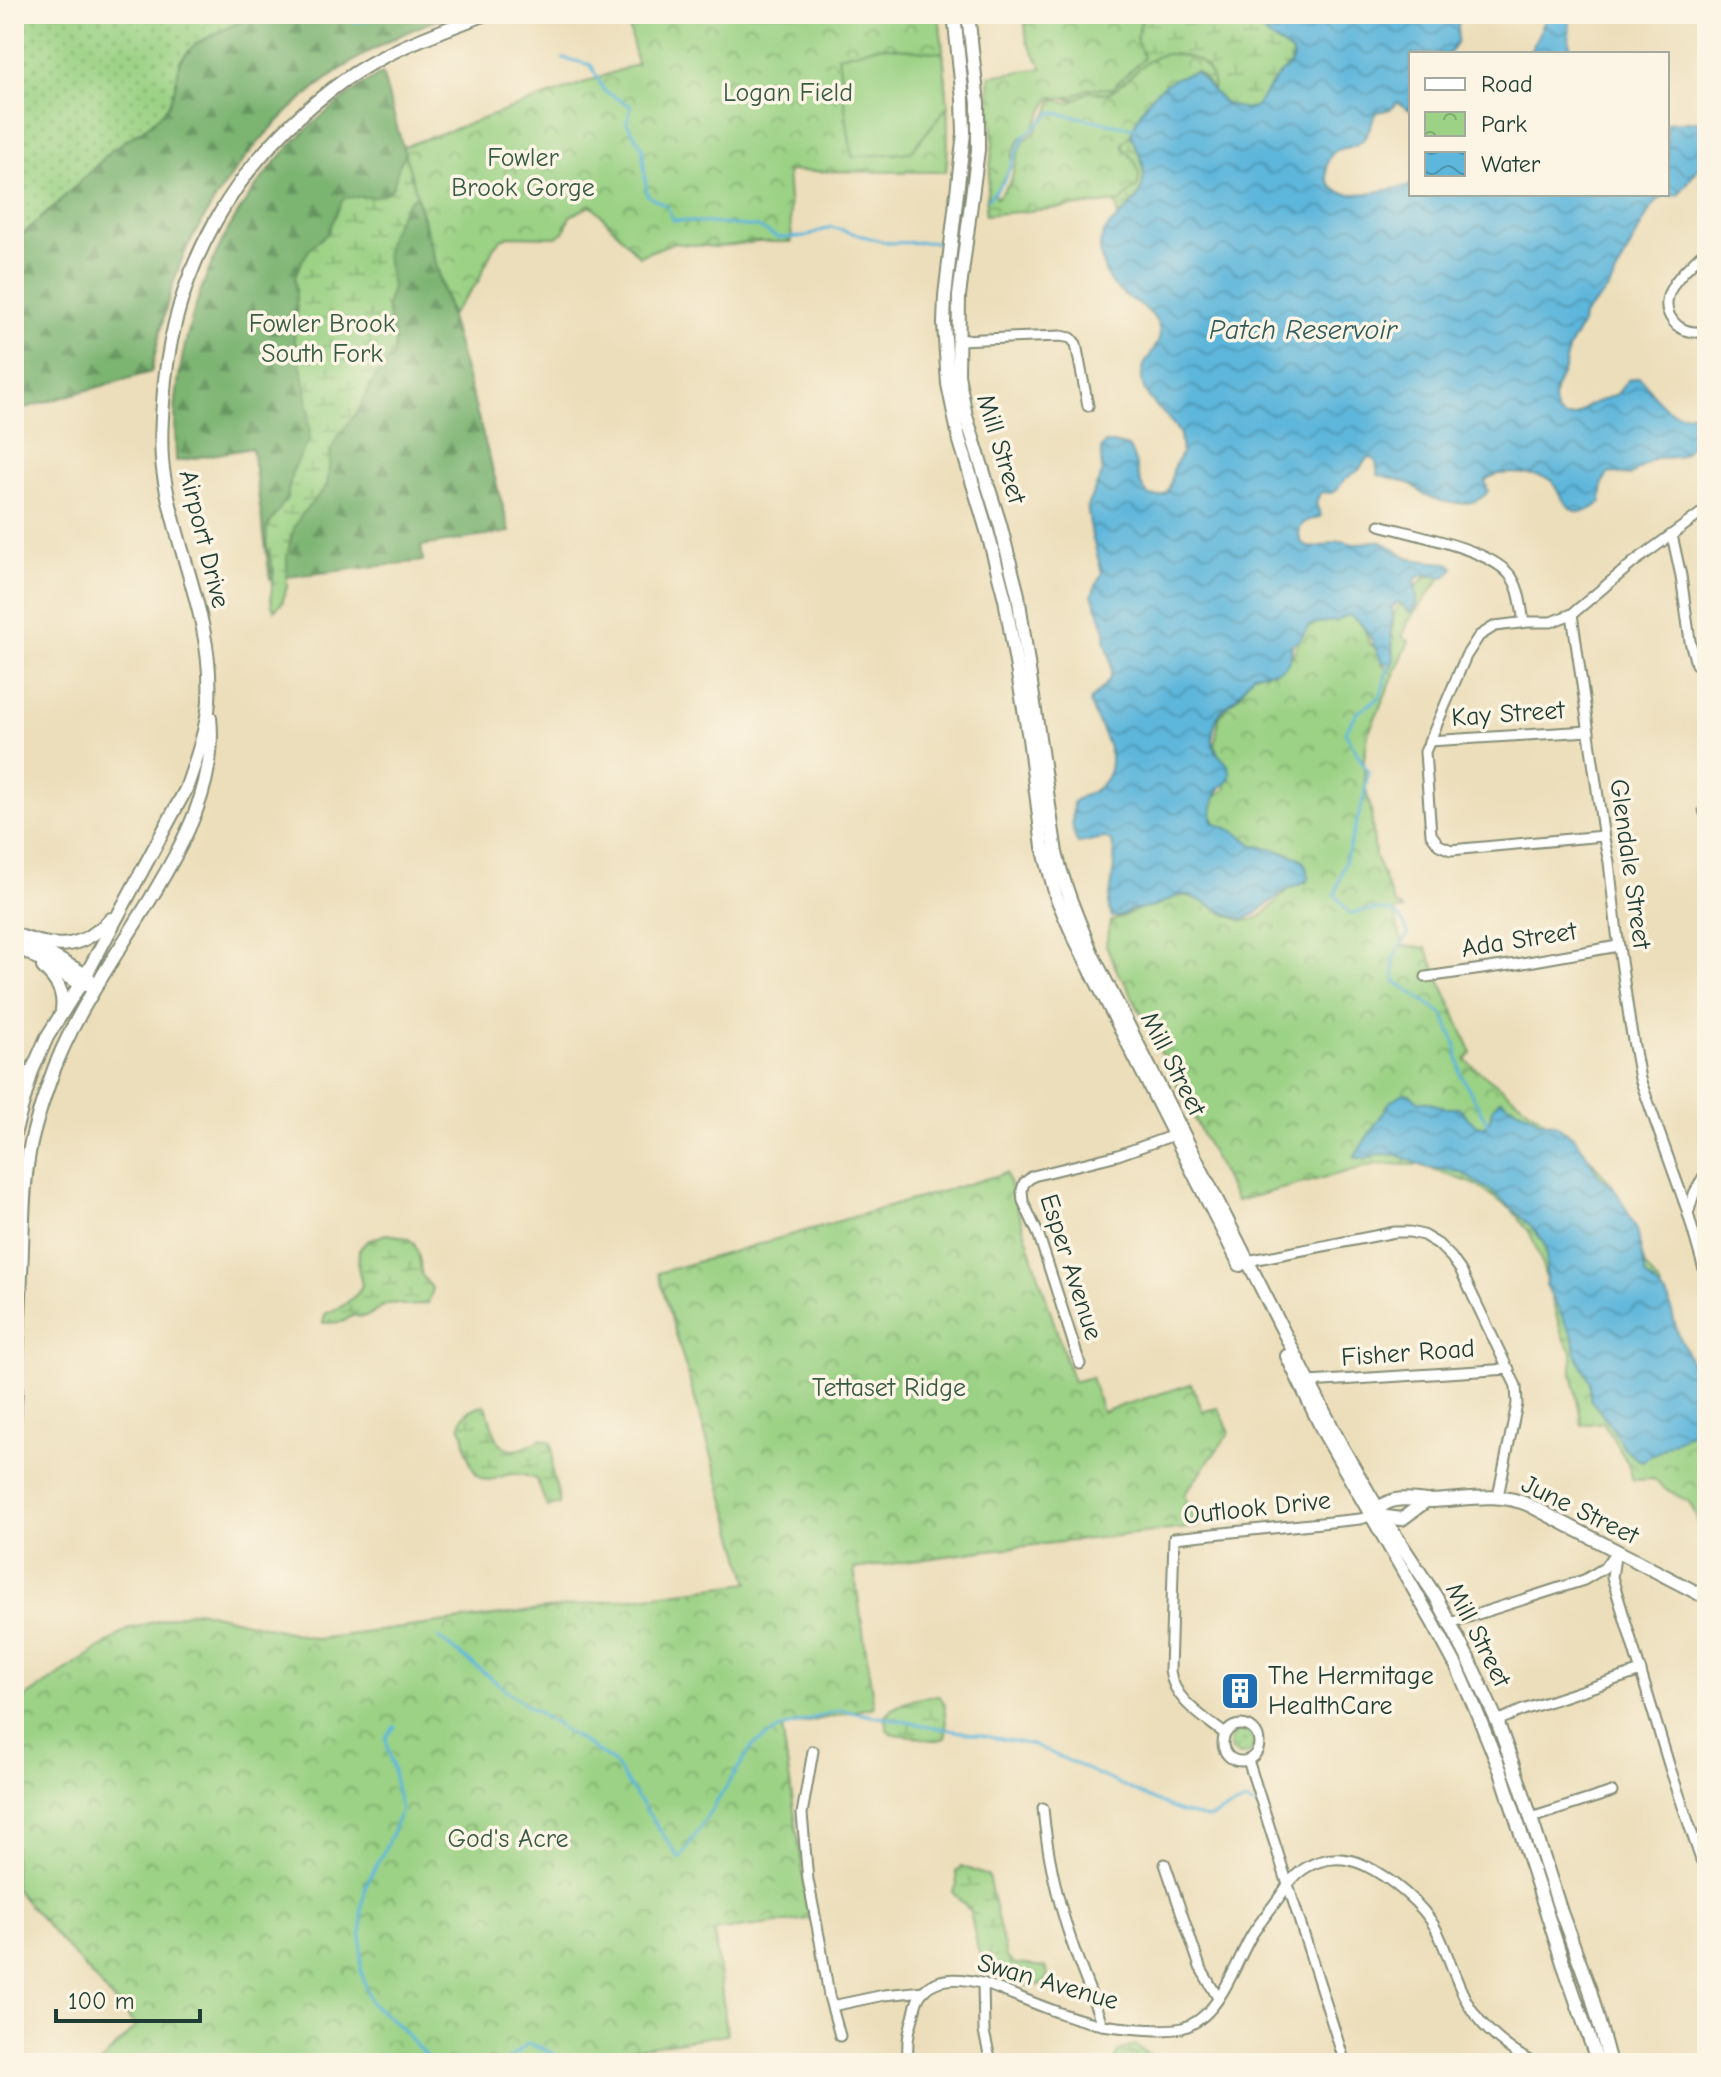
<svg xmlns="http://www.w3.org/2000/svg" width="1721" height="2077" viewBox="0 0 1721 2077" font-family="'Comic Neue',sans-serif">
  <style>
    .grass { fill: url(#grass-dots); stroke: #5d885c; stroke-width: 2 }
    .forest { fill: url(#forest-firs); stroke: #4e7853; stroke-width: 2 }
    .wetland { fill: url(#wetland-marsh); stroke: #5d885c; stroke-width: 2 }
    .park { fill: url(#park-crowns); stroke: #5d885c; stroke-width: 2 }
    .garden { fill: #9bd285; stroke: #5d885c; stroke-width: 2 }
    .water { fill: url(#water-waves); stroke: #3e7a88; stroke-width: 2 }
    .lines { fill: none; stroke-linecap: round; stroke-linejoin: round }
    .stream { stroke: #5db6db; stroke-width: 3 }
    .street-casing { stroke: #868e77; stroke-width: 13 }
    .secondary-casing { stroke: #868e77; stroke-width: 16 }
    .street { stroke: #fff; stroke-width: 9 }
    .secondary { stroke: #fff; stroke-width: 12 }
    .labels { text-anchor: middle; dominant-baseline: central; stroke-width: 7; stroke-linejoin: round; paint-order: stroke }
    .park-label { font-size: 26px; fill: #385b44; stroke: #fcf5e5 }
    .street-label { font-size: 26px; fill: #1f3d34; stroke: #fcf5e5 }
    .poi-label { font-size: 26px; fill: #1f3d34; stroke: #fcf5e5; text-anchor: start }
    .water-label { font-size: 28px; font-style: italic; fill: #2e5b5e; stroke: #fcf5e5 }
  </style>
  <defs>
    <pattern id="grass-dots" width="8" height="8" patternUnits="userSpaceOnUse" patternTransform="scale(2)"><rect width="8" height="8" fill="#9bd285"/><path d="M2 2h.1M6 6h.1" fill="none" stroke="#7eac6e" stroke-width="1.8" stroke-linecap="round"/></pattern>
    <pattern id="forest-firs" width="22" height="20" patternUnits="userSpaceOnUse" patternTransform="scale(2)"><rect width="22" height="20" fill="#7cb472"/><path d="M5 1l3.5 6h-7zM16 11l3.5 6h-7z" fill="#65945e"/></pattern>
    <pattern id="wetland-marsh" width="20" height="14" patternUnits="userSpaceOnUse" patternTransform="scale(2)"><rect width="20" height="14" fill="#9bd285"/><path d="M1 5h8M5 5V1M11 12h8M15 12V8" fill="none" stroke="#7eac6e"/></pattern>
    <pattern id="park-crowns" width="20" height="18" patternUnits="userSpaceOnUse" patternTransform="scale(2)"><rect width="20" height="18" fill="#9bd285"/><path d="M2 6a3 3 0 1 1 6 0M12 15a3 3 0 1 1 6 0" fill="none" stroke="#7eac6e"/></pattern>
    <pattern id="water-waves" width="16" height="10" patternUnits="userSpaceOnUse" patternTransform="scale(2)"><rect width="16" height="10" fill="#5db6db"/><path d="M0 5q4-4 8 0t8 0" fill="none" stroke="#4c95b2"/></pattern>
  </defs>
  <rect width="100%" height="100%" fill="#fcf5e5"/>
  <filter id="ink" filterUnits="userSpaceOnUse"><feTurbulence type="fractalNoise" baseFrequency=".0125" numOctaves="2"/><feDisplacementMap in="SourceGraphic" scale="16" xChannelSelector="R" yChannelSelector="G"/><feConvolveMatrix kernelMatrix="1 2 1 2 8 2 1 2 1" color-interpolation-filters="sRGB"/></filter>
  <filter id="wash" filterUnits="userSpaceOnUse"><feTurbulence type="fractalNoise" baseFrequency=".006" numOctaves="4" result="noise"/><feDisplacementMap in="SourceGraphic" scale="32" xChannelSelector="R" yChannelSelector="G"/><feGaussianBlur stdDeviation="1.8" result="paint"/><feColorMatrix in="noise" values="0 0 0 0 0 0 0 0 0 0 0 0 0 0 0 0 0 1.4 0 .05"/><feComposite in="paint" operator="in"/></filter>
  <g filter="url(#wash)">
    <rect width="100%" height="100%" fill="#ecdeba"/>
    <!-- grass -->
    <g class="grass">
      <path d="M14 14H452C345 51 261 120 204 218 198 228 191 239 186 250 169 286 160 333 151 372L14 411Z"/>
      <circle cx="1242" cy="1743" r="12"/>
    </g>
    <!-- forest -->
    <g class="forest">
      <path d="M255 14H452C345 51 261 120 204 218 198 228 191 239 186 250 169 286 160 333 151 372L14 411V242L61 200 113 149 151 124 168 106 175 87 180 61 195 44Z"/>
      <path d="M382 73 510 532 421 546 423 561 270 579 252 448 176 461C176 441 174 420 176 400 191 260 261 146 382 73Z"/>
    </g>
    <!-- wetland -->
    <g class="wetland">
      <path d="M1028 14H1255C1263 40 1273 37 1292 53L1293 58 1290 65 1278 76 1255 107C1242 111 1228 108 1219 98L1132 138C1151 173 1148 193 1117 218L1118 210 1109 189 1082 98 1070 100 1057 93Z"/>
      <path d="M431 136H448L423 187 403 208 388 239 386 255 392 287 386 307 395 341 393 356 375 377 358 411 338 436 331 450 327 486 301 515 294 528 287 555V587L282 603 275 610 272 606 271 595 274 571 267 548V527L287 498 292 472 310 437 306 386 294 338 297 313 295 278 300 264 312 246 327 234 343 199C357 194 372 201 386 193 396 188 395 175 399 166 405 151 417 143 431 136Z"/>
      <path d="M386 1234C409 1237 416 1238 420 1262 421 1267 420 1271 422 1275 430 1290 437 1282 428 1303 421 1304 414 1306 408 1306 401 1305 396 1302 389 1304 374 1308 370 1321 354 1315L342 1322 323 1323 325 1314 343 1306 358 1293 362 1285 358 1267 359 1250 367 1241Z"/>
      <path d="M483 1405 486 1406C493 1424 494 1458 524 1448 530 1446 536 1441 542 1439L551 1442C555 1452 552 1459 552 1470 553 1482 560 1492 559 1504L547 1507 537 1480C529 1476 521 1474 512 1474 502 1474 492 1484 481 1478 470 1471 466 1448 464 1437 463 1430 458 1426 462 1419 466 1411 475 1407 483 1405Z"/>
      <path d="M939 1695 945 1704C943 1715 949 1727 945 1738 932 1743 925 1738 912 1736 896 1733 885 1739 885 1716 897 1702 921 1697 939 1695Z"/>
      <path d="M961 1866 988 1876 1006 1957 1015 1964 1045 1967 1048 1973 1045 1984 1028 1986 1013 1979 994 1977 988 1972 978 1950 970 1911 952 1892 957 1885 956 1872Z"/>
      <path d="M1135 2045 1148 2054 1163 2061 1177 2063H1114L1119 2051Z"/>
    </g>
    <!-- park -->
    <g class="park">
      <path d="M627 14H939C945 67 951 119 946 172L787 171 792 242H756L716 247 672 243 639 256 592 205 570 216 564 232 556 237 509 236 501 239 493 248 478 282 451 315 403 147 637 64Z"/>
      <path d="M1024 14H1143L1136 39 1144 58 1112 88C1104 90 1098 87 1090 88 1083 90 1078 95 1071 97 1064 99 1057 97 1051 97L1033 129 1021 138 1015 149 1012 156V166L994 194 997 198 1010 183 1020 148 1025 140 1036 131 1040 122 1049 112 1053 99 1070 103 1090 91 1107 94C1133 80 1149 45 1183 56 1189 57 1197 59 1201 63 1210 70 1215 81 1213 91L1203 76 1196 71 1123 143V148C1135 160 1143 170 1137 187L1133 189 1121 202 985 215 993 141 989 76 1043 68 1027 42Z"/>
      <path d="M1428 575 1442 576 1409 621 1402 637 1409 641 1368 734 1364 759 1365 785 1371 810 1375 856 1394 903 1403 910 1394 911 1403 946 1426 948 1472 1053 1465 1060 1572 1142 1575 1141 1612 1185 1639 1246 1645 1266 1660 1286 1670 1320 1700 1384 1707 1392V1542L1699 1525 1695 1513 1689 1502 1664 1488 1653 1479 1633 1480 1627 1462 1603 1422 1582 1425 1572 1374V1351L1562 1335 1540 1258 1530 1233 1512 1210 1474 1184 1420 1165 1376 1164 1236 1201 1126 984 1118 973 1106 945 1110 922C1133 913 1161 895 1187 896 1210 898 1227 924 1251 920 1265 918 1274 902 1285 893 1291 887 1299 884 1307 882V872L1291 854 1258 848 1216 827 1212 814 1215 796 1225 790 1227 779 1215 745 1219 718 1225 708 1242 693 1249 675 1290 659C1297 651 1296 643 1301 635 1308 623 1350 606 1360 619 1364 625 1367 637 1369 644L1378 649 1385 668H1391L1394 652 1391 643 1394 614 1405 598Z"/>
      <path d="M1006 1173 1073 1382 1091 1377 1102 1412 1191 1384 1203 1411 1218 1408 1230 1432 1184 1495 1198 1527 989 1550 854 1569 874 1707 782 1728 810 1919 714 1931 727 2034 630 2049 633 2063H100L136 2026 14 1888V1705L129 1629 197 1610 317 1639 749 1583 658 1273Z"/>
    </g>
    <!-- garden -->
    <path class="garden" d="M880 46 943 53 948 106 911 152 852 157 838 56Z"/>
    <!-- water -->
    <g class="water">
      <path d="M1255 14H1459L1457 42 1449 54H1411V111L1397 102 1391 109 1377 112C1369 125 1369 141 1352 146 1345 149 1339 148 1334 152 1327 158 1326 168 1327 176 1332 208 1385 188 1407 187L1411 184V194H1667V123C1680 120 1695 125 1707 119 1707 160 1703 163 1678 195L1664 196 1657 201 1647 215 1608 290 1583 316 1582 324 1568 349 1565 368 1555 390 1554 402 1557 413 1565 418 1576 416 1589 405 1617 394 1628 380 1639 377C1653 390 1661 414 1683 414 1690 414 1696 411 1703 410L1707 414V428L1683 454 1676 457 1655 458 1630 476 1613 473 1608 474 1603 482 1601 502C1575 526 1563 502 1552 480 1536 474 1497 468 1485 481L1488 491C1475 510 1442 504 1424 494 1420 492 1418 489 1414 486 1405 480 1389 477 1378 475L1376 462 1371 457 1367 458 1359 470 1345 479 1336 491 1331 493 1322 492 1319 495 1316 504 1321 516C1316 519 1308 519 1304 523 1301 525 1299 531 1299 534 1301 559 1329 542 1341 541 1346 541 1349 543 1353 544 1362 545 1369 540 1378 541 1391 544 1399 554 1411 558 1423 562 1437 562 1449 563L1454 567 1452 571 1445 577 1424 575 1416 578C1412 590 1422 600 1414 611L1409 613 1402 604 1397 603 1393 607 1391 629 1394 661 1392 663H1382C1375 647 1365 620 1348 615L1337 621 1317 623 1309 626 1299 641 1292 644C1291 675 1276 670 1253 674 1247 681 1244 689 1238 695 1233 702 1224 706 1220 713 1214 722 1210 740 1215 750 1220 758 1233 765 1230 777 1229 783 1226 782 1222 786 1214 794 1210 811 1213 822L1236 832 1255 846 1271 848 1300 858 1305 864 1309 877 1305 882 1283 892 1256 914 1244 919 1232 916 1189 895H1180L1153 907 1131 910 1118 917H1112C1110 911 1109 911 1109 904 1109 892 1124 839 1104 838 1095 838 1086 843 1078 843 1070 832 1073 815 1073 802 1081 795 1093 794 1100 786 1127 760 1097 728 1090 703L1091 699C1114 679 1116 673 1106 643 1105 639 1105 635 1105 631 1103 619 1096 606 1092 594L1102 573 1092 536 1087 506 1102 474 1101 449 1105 443H1113L1128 447C1140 463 1134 480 1149 496 1155 497 1161 498 1166 493 1172 487 1171 477 1173 470 1175 464 1179 459 1181 453 1182 448 1181 440 1180 435 1172 415 1144 403 1142 380 1139 356 1167 348 1158 325 1150 303 1115 298 1106 274 1103 265 1099 254 1100 245 1104 216 1142 214 1144 174 1144 158 1135 148 1131 134 1142 103 1162 77 1196 72L1225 104 1244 109 1255 107 1278 76 1290 65 1293 58 1292 53C1274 37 1262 40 1255 14Z"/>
      <path d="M1548 14H1570L1569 42 1573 54H1529Z"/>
      <path d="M1404 1093 1409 1094 1420 1102H1428L1445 1108H1459C1468 1116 1474 1130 1488 1125L1493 1107 1501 1099C1515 1112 1527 1108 1538 1121L1553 1123 1574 1137 1584 1150 1600 1177 1612 1185 1623 1203 1637 1230 1646 1276 1668 1297 1677 1331 1707 1397V1421L1705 1424 1642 1461 1637 1459 1624 1448 1607 1420 1590 1399V1382L1576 1354 1574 1339 1546 1286V1251L1543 1241 1530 1225 1494 1193 1460 1172 1426 1167 1398 1155 1380 1154 1371 1156 1367 1159 1354 1157 1391 1101Z"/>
    </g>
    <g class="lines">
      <!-- stream -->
      <g class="stream">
        <path d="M344 14 356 22 388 16 391 14"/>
        <path d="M563 58 591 65 604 91 631 106 627 123 642 147 647 195 667 206 673 220 758 227 778 238 804 237 831 227 888 243 938 242"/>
        <path d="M989 198 1003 182 1024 137 1052 112 1134 128"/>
        <path d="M1390 663 1380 697 1357 713 1345 732 1368 772 1364 797 1335 895 1350 914C1374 908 1400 904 1408 934L1393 959 1395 981 1443 1014 1456 1045 1461 1075 1489 1126"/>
        <path d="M1694 1428 1707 1448"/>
        <path d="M439 1638 523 1703 612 1761 680 1859 753 1745 782 1728 840 1710 1034 1745 1180 1812 1208 1818 1245 1802 1259 1807"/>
        <path d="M395 1726 386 1738 401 1811 387 1845 366 1885 362 1906 361 1972 371 2003 398 2025 432 2063"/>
        <path d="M504 2063 528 2043 554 2054 558 2063"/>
      </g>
    </g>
  </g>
  <g filter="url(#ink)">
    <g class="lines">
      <!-- street casing -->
      <g class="street-casing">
        <g id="street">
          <path d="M1707 249C1690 266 1652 294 1673 321 1681 332 1694 333 1707 332"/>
          <path d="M958 340 1061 336 1071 338 1076 344 1088 406"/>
          <path d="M1380 525C1414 535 1486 548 1509 574 1520 586 1521 607 1524 622"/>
          <path d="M1672 535 1681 576 1690 641 1696 664"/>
          <path d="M1572 614 1604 839 1609 862 1617 933 1630 1024 1640 1079 1687 1210 1707 1280"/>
          <path d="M1429 741 1589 731"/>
          <path d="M1704 810 1707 819"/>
          <path d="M1603 836 1451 850 1439 845 1431 834 1425 752 1466 656 1479 636 1495 626 1528 622H1551L1572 614 1634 562 1707 509"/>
          <path d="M1426 977 1517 964 1618 946"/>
          <path d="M1688 1214 1694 1194 1707 1170"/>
          <path d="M1247 1261 1395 1232H1410L1423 1235 1438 1244 1451 1257 1461 1271 1516 1386 1517 1404 1498 1496"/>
          <path d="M1080 1364 1039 1236 1023 1201 1022 1190 1024 1183 1033 1176 1118 1155 1174 1135"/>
          <path d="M1309 1382 1509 1369"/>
          <path d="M1616 1550 1612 1577 1670 1768 1701 1860"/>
          <path d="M1450 1623 1584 1580 1604 1568 1614 1554"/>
          <path d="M1497 1721 1523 1710 1641 1671"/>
          <circle cx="1241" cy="1743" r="18"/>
          <path d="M1225 1734C1204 1717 1174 1701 1170 1671L1174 1538 1360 1519 1371 1516"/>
          <path d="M813 1751 802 1814 808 1880 820 1941 829 1996 840 2036"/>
          <path d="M1248 1760 1345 2063"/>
          <path d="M1043 1808C1047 1854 1057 1899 1072 1943 1081 1970 1093 1997 1102 2025"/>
          <path d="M1531 1818 1612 1792"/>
          <path d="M1165 1864 1200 1967 1218 1998"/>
          <path d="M983 1983 984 2032 991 2063"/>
          <path d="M832 2006 884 1995 924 1991"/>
          <path d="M909 2063C906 2047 908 2033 913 2018 915 2010 916 2000 921 1994 937 1973 968 1979 988 1985 1023 1998 1068 2019 1103 2025 1115 2027 1127 2028 1139 2029 1154 2030 1168 2031 1182 2028 1221 2017 1234 1964 1253 1933 1263 1918 1275 1904 1285 1889 1302 1862 1333 1851 1364 1865 1389 1877 1423 1904 1436 1929 1449 1954 1455 1983 1470 2007 1484 2030 1509 2050 1533 2063"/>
        </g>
      </g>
      <!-- secondary casing -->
      <g class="secondary-casing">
        <g id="secondary">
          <path d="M954 14 963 100 964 133 945 296 944 324 948 384 959 438 988 534 1005 599 1029 738 1043 847 1056 896 1073 935 1240 1265"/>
          <path d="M968 14 978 103V150L959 296 958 375 966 416 1000 524 1018 595 1056 853C1065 890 1079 922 1093 956L1342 1447 1378 1509 1436 1597 1470 1662 1497 1721 1521 1787 1561 1912 1590 1990 1610 2063"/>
          <path d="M14 934C54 950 80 951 111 919"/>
          <path d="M14 944 80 984 85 985"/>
          <path d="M33 945 86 975 89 978"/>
          <path d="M43 967C55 979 65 991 62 1010"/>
          <path d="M14 1134 32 1071 47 1037 86 975 186 789C195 763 207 729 209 701 214 623 176 552 164 476 160 453 161 427 163 403 171 269 235 159 343 81 386 50 437 33 486 14"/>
          <path d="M1287 1356 1324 1433 1432 1621 1458 1669 1475 1708 1501 1772 1563 1963 1598 2063"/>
          <path d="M14 1426C16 1375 19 1325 21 1274 23 1234 22 1193 29 1153 33 1130 41 1106 49 1083 71 1017 115 958 151 898 184 842 217 785 210 717"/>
          <path d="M1373 1513C1379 1507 1387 1502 1395 1500 1406 1498 1416 1500 1427 1501 1462 1501 1495 1490 1529 1505L1707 1598"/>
          <path d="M1378 1516 1402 1519 1426 1501"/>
        </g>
      </g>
      <!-- street -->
      <use href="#street" class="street"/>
      <!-- secondary -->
      <use href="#secondary" class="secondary"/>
    </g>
  </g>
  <!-- icons -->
  <defs>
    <g id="building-square" transform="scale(2)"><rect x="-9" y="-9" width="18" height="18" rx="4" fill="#1f6fb2" stroke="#fcf5e5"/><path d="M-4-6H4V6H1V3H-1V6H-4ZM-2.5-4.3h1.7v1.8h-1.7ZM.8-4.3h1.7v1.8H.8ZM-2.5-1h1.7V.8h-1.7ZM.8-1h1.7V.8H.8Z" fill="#fff"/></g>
  </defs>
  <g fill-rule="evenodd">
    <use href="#building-square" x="1240" y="1691"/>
  </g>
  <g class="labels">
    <!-- park labels -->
    <g class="park-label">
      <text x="788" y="93">Logan Field</text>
      <text x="523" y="158">Fowler<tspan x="523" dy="30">Brook Gorge</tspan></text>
      <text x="322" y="324">Fowler Brook<tspan x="322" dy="30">South Fork</tspan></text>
      <text x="889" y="1388">Tettaset Ridge</text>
      <text x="508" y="1839">God's Acre</text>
    </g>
    <!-- street labels -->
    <g class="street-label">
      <text transform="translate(1001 449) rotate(73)">Mill Street</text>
      <text transform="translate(204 539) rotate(76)">Airport Drive</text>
      <text transform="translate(1508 714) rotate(-4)">Kay Street</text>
      <text transform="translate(1630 864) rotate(82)">Glendale Street</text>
      <text transform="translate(1519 940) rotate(-9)">Ada Street</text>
      <text transform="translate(1173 1064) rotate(63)">Mill Street</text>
      <text transform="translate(1071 1267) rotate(72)">Esper Avenue</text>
      <text transform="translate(1408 1353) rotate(-4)">Fisher Road</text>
      <text transform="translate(1257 1508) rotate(-6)">Outlook Drive</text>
      <text transform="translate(1580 1510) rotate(26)">June Street</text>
      <text transform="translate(1478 1635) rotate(63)">Mill Street</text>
      <text transform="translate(1048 1982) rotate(16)">Swan Avenue</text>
    </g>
    <!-- poi labels -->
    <g class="poi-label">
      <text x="1268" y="1676">The Hermitage<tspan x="1268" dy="30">HealthCare</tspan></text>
    </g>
    <!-- water labels -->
    <g class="water-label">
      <text x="1303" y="330">Patch Reservoir</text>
    </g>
  </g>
  <!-- margin -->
  <rect width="1721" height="2077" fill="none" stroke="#fcf5e5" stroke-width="48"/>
  <!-- legend -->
  <rect x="1409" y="52" width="260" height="144" fill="#fcf5e5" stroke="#a4ab9e" stroke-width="2"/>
  <rect x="1425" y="78" width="40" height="12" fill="#ffffff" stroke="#a4ab9e" stroke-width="2"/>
  <text x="1481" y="92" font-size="24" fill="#1f3d34">Road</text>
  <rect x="1425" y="112" width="40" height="24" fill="url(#park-crowns)" stroke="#a4ab9e" stroke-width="2"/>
  <text x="1481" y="132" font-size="24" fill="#1f3d34">Park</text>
  <rect x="1425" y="152" width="40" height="24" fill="url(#water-waves)" stroke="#a4ab9e" stroke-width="2"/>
  <text x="1481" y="172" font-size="24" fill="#1f3d34">Water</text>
  <!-- scale -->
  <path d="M56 2009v12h144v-12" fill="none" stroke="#1f3d34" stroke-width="4"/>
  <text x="68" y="2009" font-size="24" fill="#1f3d34" stroke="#fcf5e5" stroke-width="6" paint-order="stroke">100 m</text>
</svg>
